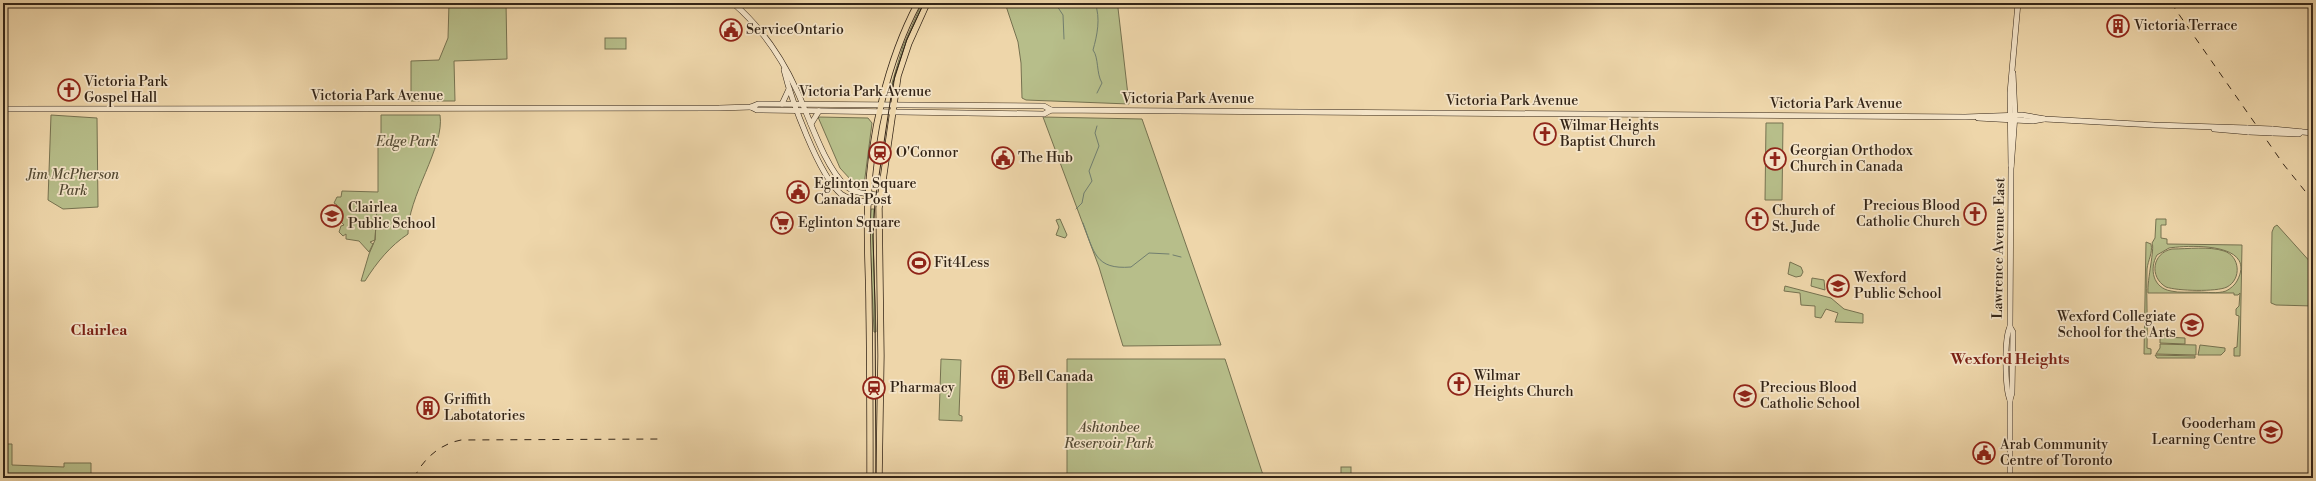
<svg xmlns="http://www.w3.org/2000/svg" width="2316" height="481" viewBox="0 0 2316 481" font-family="'Libre Bodoni',serif">
  <style>
    .green { fill: #b7be8a; stroke: #767250; fill-rule: evenodd }
    .lines { fill: none; stroke-linecap: round; stroke-linejoin: round }
    .stream { stroke: #717e6f; stroke-width: 1 }
    .secondary-casing { stroke: #342517; stroke-width: 6 }
    .primary-casing { stroke: #342517; stroke-width: 7 }
    .secondary { stroke: #f4e4c8; stroke-width: 5 }
    .primary { stroke: #eed6aa; stroke-width: 5.5 }
    .tram { stroke: #342517; stroke-width: 1 }
    .rail { stroke: #342517; stroke-width: 1; stroke-dasharray: 7 7; stroke-linecap: butt }
    .secondary-bridge-casing { stroke: #342517; stroke-width: 6; stroke-linecap: butt }
    .secondary-bridge { stroke: #f4e4c8; stroke-width: 5 }
    .labels { text-anchor: middle; dominant-baseline: central; stroke-width: 3.5; stroke-linejoin: round; paint-order: stroke }
    .poi-label { font-size: 14px; fill: #342517; stroke: #f4e4c8; text-anchor: start }
    .street-label { font-size: 14px; fill: #342517; stroke: #f4e4c8 }
    .park-label { font-size: 14px; font-style: italic; fill: #554b34; stroke: #f4e4c8 }
    .neighbourhood-label { font-size: 15px; font-weight: bold; fill: #7a1f14; stroke: #f4e4c8 }
  </style>
  <rect width="100%" height="100%" fill="#eed6aa"/>
  <filter id="stains"><feTurbulence type="fractalNoise" baseFrequency=".005" numOctaves="4"/><feColorMatrix values="0 0 0 0 .2 0 0 0 0 .09 0 0 0 0 .02 0 0 0 .5 -.17"/></filter>
  <radialGradient id="worn" r=".72"><stop offset=".6" stop-color="#630" stop-opacity="0"/><stop offset="1" stop-color="#630" stop-opacity=".3"/></radialGradient>
  <!-- green -->
  <g class="green">
    <path d="M449 3H506L507 59 454 61 455 101H411V61L439 60 448 38Z"/>
    <path d="M922 3H925L904 48 891 94 889 93 903 46Z"/>
    <path d="M1005 3H1114L1118 8 1129 104 1026 100 1022 98 1021 63 1018 42Z"/>
    <rect x="605" y="38" width="21" height="11"/>
    <path d="M51 115 97 118 98 207 63 209 48 200Z"/>
    <path d="M381 115H440C445 147 407 197 408 234 390 246 377 262 365 281H361L369 254 375 240 377 207 375 240 370 242 373 244 369 252 359 241 346 239V234L343 236 339 232 341 226 344 225 334 214V207H337V205L334 203 337 197H341L342 191 378 192V146H381Z"/>
    <path d="M818 117 868 118 872 123 864 185 851 180 840 168Z"/>
    <path d="M1043 117 1142 119 1221 345 1123 346 1099 267Z"/>
    <path d="M1766 123H1783L1782 200H1765Z"/>
    <path d="M871 209H874L873 239 876 332H874L870 240Z"/>
    <path d="M1060 219 1067 235 1065 238 1056 235 1059 227 1056 220Z"/>
    <path d="M2156 219H2166V225H2161V238L2167 239V244L2242 245 2240 356H2234V348L2237 347 2239 316 2236 315V309L2239 306 2240 293 2238 295H2234V293H2148C2147 280 2155 248 2152 243L2155 238ZM2169 248C2189 245 2258 242 2237 281 2235 285 2230 289 2226 291 2217 294 2207 292 2198 292 2189 292 2179 293 2171 291 2153 288 2149 269 2157 255Z"/>
    <path d="M2277 225 2313 265V306L2276 305 2271 303 2272 232 2274 227Z"/>
    <path d="M2146 242 2151 244C2153 253 2148 260 2147 269 2146 295 2148 321 2147 348L2151 349V354H2144Z"/>
    <path d="M2172 249C2188 249 2209 246 2224 251 2240 256 2242 279 2227 287 2217 292 2177 291 2166 287 2149 277 2152 253 2172 249Z"/>
    <path d="M1790 262 1801 267 1803 272 1801 276 1796 277 1788 274Z"/>
    <path d="M1812 278 1824 280 1825 290 1811 286Z"/>
    <path d="M1785 286 1831 298 1844 309 1863 314V323L1835 322 1838 313 1826 309 1821 318 1815 317V306L1801 305 1800 293 1784 291Z"/>
    <path d="M2160 332H2164L2165 337 2185 338V344L2160 343Z"/>
    <path d="M2160 344 2196 345V355L2156 354 2160 348Z"/>
    <path d="M2200 345 2225 348V351L2221 355H2198Z"/>
    <path d="M2155 355 2195 356V358H2157Z"/>
    <path d="M941 359 961 360 959 415 962 416V421L939 420Z"/>
    <path d="M1067 359H1225L1264 478H1067Z"/>
    <path d="M3 444H12V465L64 467V463H91V478H16L9 474 6 478H3Z"/>
    <rect x="1341" y="467" width="10" height="11"/>
  </g>
  <g class="lines">
    <!-- stream -->
    <g class="stream">
      <path d="M1055 3 1063 15 1064 39"/>
      <path d="M1095 3C1101 18 1097 36 1093 50 1099 58 1096 73 1102 83L1097 93"/>
      <path d="M1076 209 1082 203 1084 193 1092 181 1089 171 1099 146 1095 133 1097 126"/>
      <path d="M1083 223C1094 252 1095 270 1131 267L1149 253 1169 254"/>
      <path d="M1173 255 1181 257"/>
    </g>
    <!-- secondary casing -->
    <g class="secondary-casing">
      <g id="secondary">
        <path d="M733 3C761 27 782 58 797 91 809 117 825 168 846 186 855 194 869 194 880 195"/>
        <path d="M784 70C791 99 819 176 841 194 853 202 866 202 879 202"/>
        <path d="M782 104 789 89"/>
        <path d="M751 107 757 110 1044 114 1051 110 1965 117 2022 115 2045 119 2154 125 2248 128"/>
        <path d="M3 109 719 108 751 107 758 104 1044 106 1051 110"/>
        <path d="M1978 118 2033 121 2044 119"/>
        <path d="M811 124 819 111"/>
        <path d="M2214 129 2249 132"/>
        <path d="M2272 129 2313 133"/>
        <path d="M2272 133 2299 134 2301 132"/>
        <path d="M2011 166 2010 93 2018 3"/>
        <path d="M2010 400C2005 389 2004 338 2010 327L2011 169 2015 115 2013 73"/>
        <path d="M2010 478V400L2012 393 2013 332 2010 327"/>
      </g>
    </g>
    <!-- primary casing -->
    <g class="primary-casing">
      <g id="primary">
        <path d="M870 478C870 421 870 365 869 308 869 273 866 237 868 202 870 137 887 61 918 3"/>
        <path d="M879 478 881 356 879 208 898 76 909 43 927 3"/>
      </g>
    </g>
    <!-- secondary -->
    <use href="#secondary" class="secondary"/>
    <!-- primary -->
    <use href="#primary" class="primary"/>
    <!-- tram -->
    <path class="tram" d="M876 478 875 306 873 235 875 202 893 83 907 39 924 3"/>
    <!-- rail -->
    <g class="rail">
      <path d="M2171 3 2284 165 2313 201"/>
      <path d="M414 478C423 459 440 444 461 440L661 439"/>
    </g>
    <!-- secondary-bridge casing -->
    <g class="secondary-bridge-casing">
      <g id="secondary-bridge">
        <path d="M2248 128 2272 129"/>
        <path d="M2249 132 2272 133"/>
      </g>
    </g>
    <!-- secondary-bridge -->
    <use href="#secondary-bridge" class="secondary-bridge"/>
  </g>
  <!-- icons -->
  <defs>
    <g id="building-ring" transform="scale(1.15)"><circle r="9.5" fill="#f4e4c8" stroke="#8f2418" stroke-width="1.5"/><path d="M-4-6H4V6H1V3H-1V6H-4ZM-2.5-4.3h1.7v1.8h-1.7ZM.8-4.3h1.7v1.8H.8ZM-2.5-1h1.7V.8h-1.7ZM.8-1h1.7V.8H.8Z" fill="#8f2418"/></g>
    <g id="civic-ring" transform="scale(1.15)"><circle r="9.5" fill="#f4e4c8" stroke="#8f2418" stroke-width="1.5"/><path d="M-.6-6.5H3V-4.5H.6V-3L4-1V1h2V6H-6V1h2V-1L-.6-3ZM-1.2 2.5V6h2.4V2.5Z" fill="#8f2418"/></g>
    <g id="church-ring" transform="scale(1.15)"><circle r="9.5" fill="#f4e4c8" stroke="#8f2418" stroke-width="1.5"/><path d="M-1.2-6h2.4v3.5h3.3v2.4h-3.3V6h-2.4V-.1h-3.3v-2.4h3.3Z" fill="#8f2418"/></g>
    <g id="station-ring" transform="scale(1.15)"><circle r="9.5" fill="#f4e4c8" stroke="#8f2418" stroke-width="1.5"/><path d="M-3-6H3Q5-6 5-4V2Q5 4 3 4L4.5 6H3L1.5 4h-3L-3 6H-4.5L-3 4Q-5 4-5 2V-4Q-5-6-3-6ZM-3.5-4v3h7v-3ZM-3.5 1v1.5H-2V1ZM2 1v1.5H3.5V1Z" fill="#8f2418"/></g>
    <g id="school-ring" transform="scale(1.15)"><circle r="9.5" fill="#f4e4c8" stroke="#8f2418" stroke-width="1.5"/><path d="M0-5L7-2L0 1L-7-2ZM-4 1L0 2.5L4 1V4Q0 6-4 4Z" fill="#8f2418"/></g>
    <g id="supermarket-ring" transform="scale(1.15)"><circle r="9.5" fill="#f4e4c8" stroke="#8f2418" stroke-width="1.5"/><path d="M-6-5.5h2.5l.6 2H6L4.5 2H-2.5L-4.4-4H-6ZM-1.5 3.2a1.3 1.3 0 1 0 .1 0ZM3 3.2a1.3 1.3 0 1 0 .1 0Z" fill="#8f2418"/></g>
    <g id="stadium-ring" transform="scale(1.15)"><circle r="9.5" fill="#f4e4c8" stroke="#8f2418" stroke-width="1.5"/><path d="M0-5a6.5 5 0 1 0 0 10a6.5 5 0 1 0 0-10ZM-3.5-1.8h7v3.6h-7Z" fill="#8f2418"/></g>
  </defs>
  <g fill-rule="evenodd">
    <use href="#building-ring" x="2118" y="26"/>
    <use href="#civic-ring" x="731" y="30"/>
    <use href="#church-ring" x="69" y="90"/>
    <use href="#church-ring" x="1545" y="134"/>
    <use href="#station-ring" x="880" y="153"/>
    <use href="#civic-ring" x="1003" y="158"/>
    <use href="#church-ring" x="1775" y="159"/>
    <use href="#civic-ring" x="798" y="192"/>
    <use href="#church-ring" x="1975" y="214"/>
    <use href="#school-ring" x="332" y="216"/>
    <use href="#church-ring" x="1757" y="219"/>
    <use href="#supermarket-ring" x="782" y="223"/>
    <use href="#stadium-ring" x="919" y="263"/>
    <use href="#school-ring" x="1838" y="286"/>
    <use href="#school-ring" x="2192" y="325"/>
    <use href="#building-ring" x="1003" y="377"/>
    <use href="#church-ring" x="1459" y="384"/>
    <use href="#station-ring" x="874" y="388"/>
    <use href="#school-ring" x="1745" y="396"/>
    <use href="#building-ring" x="428" y="408"/>
    <use href="#school-ring" x="2271" y="432"/>
    <use href="#civic-ring" x="1984" y="453"/>
  </g>
  <g class="labels">
    <!-- poi labels -->
    <g class="poi-label">
      <text x="2134" y="26">Victoria Terrace</text>
      <text x="746" y="30">ServiceOntario</text>
      <text x="84" y="82">Victoria Park<tspan x="84" dy="16">Gospel Hall</tspan></text>
      <text x="1560" y="126">Wilmar Heights<tspan x="1560" dy="16">Baptist Church</tspan></text>
      <text x="1790" y="151">Georgian Orthodox<tspan x="1790" dy="16">Church in Canada</tspan></text>
      <text x="896" y="153">O'Connor</text>
      <text x="1018" y="158">The Hub</text>
      <text x="814" y="184">Eglinton Square<tspan x="814" dy="16">Canada Post</tspan></text>
      <text x="1960" y="206" text-anchor="end">Precious Blood<tspan x="1960" dy="16">Catholic Church</tspan></text>
      <text x="348" y="208">Clairlea<tspan x="348" dy="16">Public School</tspan></text>
      <text x="1772" y="211">Church of<tspan x="1772" dy="16">St. Jude</tspan></text>
      <text x="798" y="223">Eglinton Square</text>
      <text x="934" y="263">Fit4Less</text>
      <text x="1854" y="278">Wexford<tspan x="1854" dy="16">Public School</tspan></text>
      <text x="2176" y="317" text-anchor="end">Wexford Collegiate<tspan x="2176" dy="16">School for the Arts</tspan></text>
      <text x="1474" y="376">Wilmar<tspan x="1474" dy="16">Heights Church</tspan></text>
      <text x="1018" y="377">Bell Canada</text>
      <text x="890" y="388">Pharmacy</text>
      <text x="1760" y="388">Precious Blood<tspan x="1760" dy="16">Catholic School</tspan></text>
      <text x="444" y="400">Griffith<tspan x="444" dy="16">Labotatories</tspan></text>
      <text x="2256" y="424" text-anchor="end">Gooderham<tspan x="2256" dy="16">Learning Centre</tspan></text>
      <text x="2000" y="445">Arab Community<tspan x="2000" dy="16">Centre of Toronto</tspan></text>
    </g>
    <!-- street labels -->
    <g class="street-label">
      <text x="865" y="92">Victoria Park Avenue</text>
      <text x="377" y="96">Victoria Park Avenue</text>
      <text x="1188" y="99">Victoria Park Avenue</text>
      <text x="1512" y="101">Victoria Park Avenue</text>
      <text x="1836" y="104">Victoria Park Avenue</text>
      <text transform="translate(1999 248) rotate(-89)">Lawrence Avenue East</text>
    </g>
    <!-- park labels -->
    <g class="park-label">
      <text x="407" y="142">Edge Park</text>
      <text x="73" y="175">Jim McPherson<tspan x="73" dy="16">Park</tspan></text>
      <text x="1109" y="428">Ashtonbee<tspan x="1109" dy="16">Reservoir Park</tspan></text>
    </g>
    <!-- neighbourhood labels -->
    <g class="neighbourhood-label">
      <text x="99" y="330">Clairlea</text>
      <text x="2010" y="359">Wexford Heights</text>
    </g>
  </g>
  <!-- margin -->
  <rect width="2316" height="481" fill="none" stroke="#eed6aa" stroke-width="16"/>
  <rect x="4" y="4" width="2308" height="473" fill="none" stroke="#342517" stroke-width="2"/>
  <rect x="8" y="8" width="2300" height="465" fill="none" stroke="#342517"/>
  <rect width="100%" height="100%" filter="url(#stains)"/>
  <rect width="100%" height="100%" fill="url(#worn)"/>
</svg>
